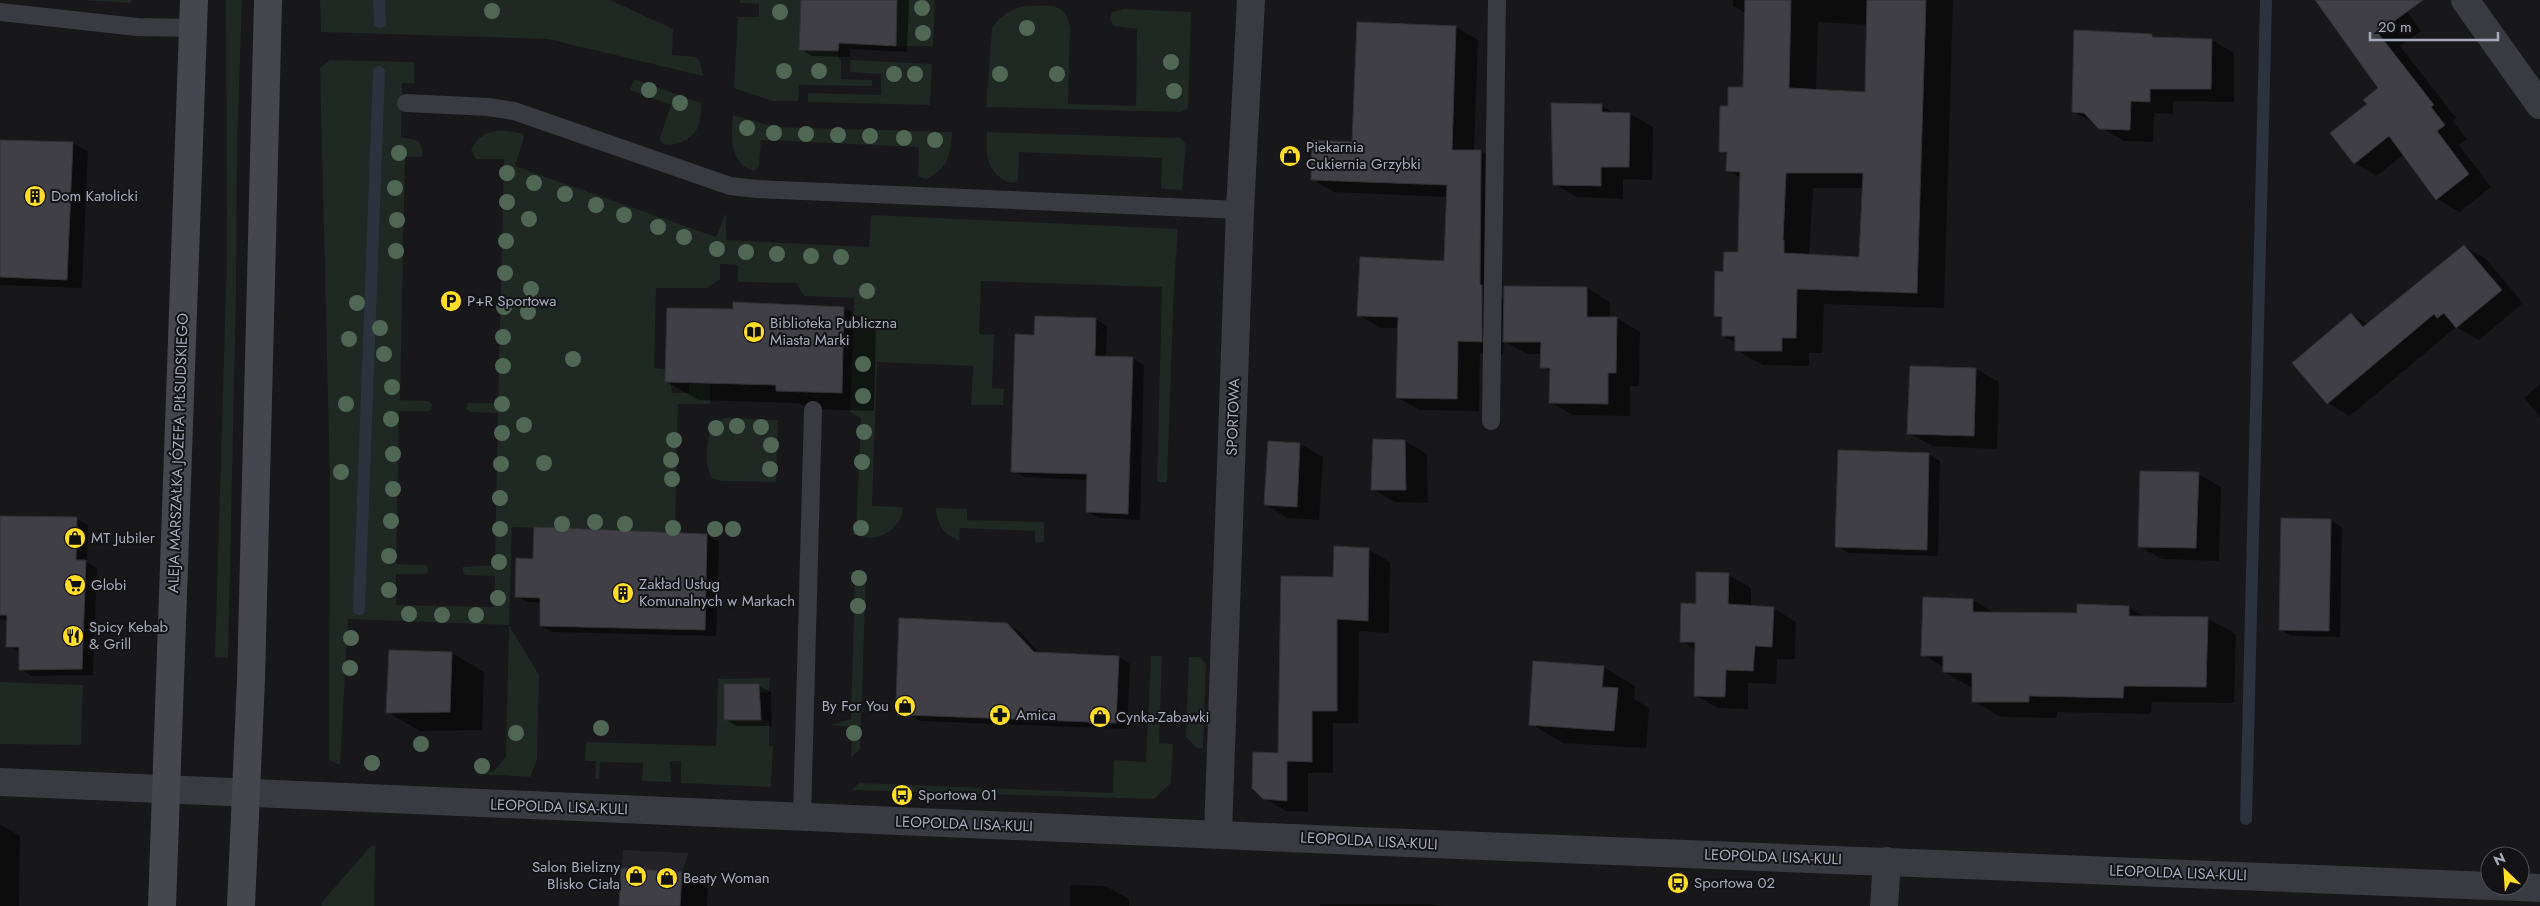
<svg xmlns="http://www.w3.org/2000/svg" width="2540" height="906" viewBox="0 0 2540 906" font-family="Jost,sans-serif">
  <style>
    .built { fill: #242327 }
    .green { fill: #1f2822 }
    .shadow { fill: #0007; fill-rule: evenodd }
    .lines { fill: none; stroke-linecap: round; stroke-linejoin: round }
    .stream { stroke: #2c333f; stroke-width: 12 }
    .building { fill: #3f3f45; stroke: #323136; fill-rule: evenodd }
    .lane { stroke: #3a3a41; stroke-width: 18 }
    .street { stroke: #3a3a41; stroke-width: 28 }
    .secondary { stroke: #46464f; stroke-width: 28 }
    .tree { fill: #506756 }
    .labels { text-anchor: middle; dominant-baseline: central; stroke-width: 4; stroke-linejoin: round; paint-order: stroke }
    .poi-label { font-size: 15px; fill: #a8abbb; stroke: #131215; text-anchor: start }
    .street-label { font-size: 15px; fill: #a8abbb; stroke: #131215 }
  </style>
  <rect width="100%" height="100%" fill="#18171a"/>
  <!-- built -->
  <path class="built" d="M623 850 689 853 682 872 680 906H619Z"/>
  <!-- green -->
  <g class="green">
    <path d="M80 0H131V3Z"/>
    <path d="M226 0H242L237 146 236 296 228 658 215 657 227 256Z"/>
    <path d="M320 0H610L673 29 672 55 696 57 700 62 703 76 548 39 321 32Z"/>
    <path d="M740 0H801L800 50 838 51V59H841V79L872 80V86L799 85 798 101H773L734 88 738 17H759V4L740 3Z"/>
    <path d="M897 0H935L933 46H896Z"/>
    <path d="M1023 6C1047 6 1067 0 1070 29L1068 104 1136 106 1137 29 1113 26 1110 18 1112 12 1124 9 1191 12 1188 108 1180 112 986 107 992 29C998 17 1010 10 1023 6Z"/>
    <path d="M330 60 414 62V83H402L401 137 419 141 422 149V157H405L400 400 428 401 432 404 431 410 428 411H399L396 564 425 565 428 567V572L425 574H396V605L494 607 495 576 466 575 463 573V567L495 565 498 413 470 412 466 409 468 403H498L504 159H476L471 150C481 128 503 128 523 134L524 138 515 166 716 237 726 213V240L869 247 871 217 873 215 1178 229 1174 285 1167 482H1157L1162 287 981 281 979 334 994 335 992 388 1004 389 1003 405H971L973 366 877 362 872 506 903 507C903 521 890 535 876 537 867 539 857 535 849 533H856L861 418 850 412 854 298 804 296 796 283 738 282V265L720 264V279L707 288H656L654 368 665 369V382L671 383 672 393H689V384H710V404H678L675 533 512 527 509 625 539 675 537 760 530 777 477 774V771L493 772 506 757 509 625 348 619 340 765 329 760 330 480 320 68Z"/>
    <path d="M851 60 932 64 930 105 808 102V93L881 95V74L850 72Z"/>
    <path d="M634 79 701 103C701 110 701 117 699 123 696 138 675 149 661 143L660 137 671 105 630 90Z"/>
    <path d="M733 115 775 127 952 132C951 155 948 169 926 179L919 177 918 174 919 147 761 140 759 166 754 171C729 163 731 136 733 115Z"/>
    <path d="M987 132 1180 138 1186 144 1182 190 1161 189 1162 158 1019 152 1018 179 1016 182C1011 184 1007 182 1002 179 985 167 986 151 987 132Z"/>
    <path d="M725 418 778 420 776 482 722 481 713 479C703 466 707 439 712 424Z"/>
    <path d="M936 508 967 509V520L1044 522V542H1035V531L960 528 959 540C944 536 936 523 936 508Z"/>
    <path d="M856 570 865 572 866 576 860 750 851 757 852 727 831 725 851 719 855 574H847Z"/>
    <path d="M1151 656H1162L1159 743 1173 744 1171 783 1154 799 851 790 859 783 1113 793 1114 760 1146 762Z"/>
    <path d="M1189 657H1199L1206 664 1203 748H1197L1186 737Z"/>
    <path d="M770 678 769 692 760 693 759 684H724V719L769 720V746H773L771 787 681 783V761H670L671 782 642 781 643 763 600 762 599 779H595L596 761H585L586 742 716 746 718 679Z"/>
    <path d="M0 682 83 685 81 745 0 744Z"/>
    <path d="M371 846H375L374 906H322V902Z"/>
  </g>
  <!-- shadow -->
  <g class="shadow">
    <path d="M802 0H909L907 52 850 49V57L812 56 801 49Z"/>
    <path d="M1733 0H1953L1944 308 1824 304 1822 353H1809V366L1763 365 1736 350V343L1723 336V320L1716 316 1724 273 1739 254 1741 178 1727 170 1728 155 1720 151 1729 107 1744 89 1746 13 1733 6ZM1818 22 1868 25 1866 93 1816 91ZM1813 188H1863L1860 258 1809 256Z"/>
    <path d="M2317 0H2399L2421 31 2400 46 2456 118 2453 121 2467 139 2459 145 2491 187 2460 212 2437 199 2404 154 2377 176 2354 163 2369 105 2380 89Z"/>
    <path d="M1456 27 1478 40 1474 151H1481L1503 164 1502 298 1505 300V287L1587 288 1610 302V318H1617L1640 332 1639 386H1630V416L1573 415 1550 402 1551 372 1542 367V354H1527L1504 341 1503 354 1480 353 1479 411 1419 410 1397 397 1399 328H1381L1358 315 1445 262 1447 197 1334 192 1312 179 1354 143Z"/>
    <path d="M2152 35 2157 39 2212 40 2234 53V102L2173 101V114L2154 113 2153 142 2124 141 2073 111Z"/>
    <path d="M1602 106 1616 114H1630L1653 127 1652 180 1623 179V199L1577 197 1554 184Z"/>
    <path d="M0 141 73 143 88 152 82 288 0 285Z"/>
    <path d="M2464 246 2486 259 2523 303 2479 340 2456 327 2350 416 2328 403 2351 314 2368 324Z"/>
    <path d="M844 308 876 327 874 411 809 409 799 403 699 400 666 382 735 310Z"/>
    <path d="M1096 319 1107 326 1106 357 1133 358 1144 365 1140 520 1099 518 1087 512 1088 480 1024 477 1012 471 1036 336Z"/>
    <path d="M1976 369 1999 382 1997 449 1932 446 1909 433Z"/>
    <path d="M2540 384V417L2524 398Z"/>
    <path d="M1405 441 1427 454 1428 503 1395 502 1372 489Z"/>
    <path d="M1300 444 1323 457 1319 520 1288 518 1265 505Z"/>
    <path d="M1928 454 1940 461 1938 556 1848 553 1837 546Z"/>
    <path d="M2198 474 2221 487 2219 561 2162 559 2139 546Z"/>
    <path d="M0 518H76L88 525 87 562 97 568 93 675 32 676 20 669V653L8 646V621L0 619Z"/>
    <path d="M2331 521 2342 527 2340 637 2292 636 2280 630Z"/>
    <path d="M536 528 707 535 719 542 716 636 552 632 541 626 542 603 527 602 516 596 535 561Z"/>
    <path d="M1368 549 1390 562 1389 633 1359 631 1358 723H1333V773H1308V812L1286 811 1264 798 1334 578Z"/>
    <path d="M1728 575 1751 588V607L1773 608 1796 622 1795 659H1777L1776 684 1748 683V709L1718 708 1695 695 1696 650 1681 641 1697 605Z"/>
    <path d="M1973 600 1996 614H2078L2128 607 2146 617 2207 618 2236 634 2234 703 2152 702 2151 714 2057 712V718L2001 717 1973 701 1972 688 1944 672V667L1923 655Z"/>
    <path d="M1007 624 1019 631 1040 654 1119 657 1130 664 1127 729 920 721 908 714Z"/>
    <path d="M390 651 452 653 484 672 482 730 420 731 387 712Z"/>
    <path d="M1603 667 1635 686 1634 699 1649 708 1646 748 1563 743 1531 724Z"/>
    <path d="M759 686 771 692 772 726H736L725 719Z"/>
    <path d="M0 824 20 836 19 906H0Z"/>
    <path d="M622 869 682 873 708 888 707 906H620Z"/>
    <path d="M1070 885 1106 886 1129 899V906H1070Z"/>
    <path d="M1320 904H1422L1446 906H1320Z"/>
  </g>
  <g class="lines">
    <!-- stream -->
    <g class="stream">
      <path d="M379 0 380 22"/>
      <path d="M359 609 379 72"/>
      <path d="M2246 819 2266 0"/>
    </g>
  </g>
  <!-- building -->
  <g class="building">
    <path d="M801 0H897L896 46 839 43 838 51 799 50Z"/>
    <path d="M1745 0H1791L1789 88 1865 92 1867 0H1926L1917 293 1797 289 1796 338H1782V351H1735V336H1722V317L1714 316 1715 271 1723 272 1724 252H1738L1740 172 1726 171 1727 152H1719L1720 106H1728V87H1743ZM1786 173H1863L1859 257 1784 253V240H1783Z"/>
    <path d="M2315 0H2423L2378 33 2434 105 2431 107 2445 125 2437 131 2469 174 2436 200 2389 136 2354 164 2330 133 2367 104 2363 100 2378 88Z"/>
    <path d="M1357 22 1456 26 1452 150H1481L1480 285H1482V342L1458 341 1457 399 1396 398 1398 317 1357 316 1360 257 1444 261 1447 185 1311 180 1312 140 1352 142Z"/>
    <path d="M2074 30 2152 34V37L2212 39 2211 89H2150V102L2131 101 2130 130 2099 129 2084 113 2072 112Z"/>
    <path d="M1551 103 1602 104V112L1630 113 1629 167H1601V186L1553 185Z"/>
    <path d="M0 140 73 142 67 280 0 277Z"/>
    <path d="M2464 245 2502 290 2456 328 2444 313 2437 318 2434 314 2327 404 2292 363 2351 313 2363 327Z"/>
    <path d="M1504 286 1587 287V317H1617L1616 373H1608V404L1549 403 1550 368H1540L1541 342H1503Z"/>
    <path d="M733 302 844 307 842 393 776 391V385L665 382 667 308 733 309Z"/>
    <path d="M1035 316 1096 318 1095 356 1133 357 1128 514 1086 512 1087 474 1011 472 1015 334 1034 335Z"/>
    <path d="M1910 366 1976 368 1974 436 1907 434Z"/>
    <path d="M1373 439 1405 440 1406 490H1371Z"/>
    <path d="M1268 441 1300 443 1297 507 1264 505Z"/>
    <path d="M1838 450 1929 453 1927 550 1835 547Z"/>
    <path d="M2140 471 2199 472 2196 548 2138 547Z"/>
    <path d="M0 516 77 517 76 560H86L82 669 19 670V647H6L7 615H0Z"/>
    <path d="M2281 518 2331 519 2329 631 2279 630Z"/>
    <path d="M534 527 707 534 705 630 540 626V598L515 597 516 558 533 559Z"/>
    <path d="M1334 546 1369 548 1368 621 1337 619V711H1312V762L1287 761V801L1263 799 1252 788 1253 752 1278 753 1281 576 1333 577Z"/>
    <path d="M1696 572 1729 573 1728 604 1774 607 1772 647 1755 646 1753 671 1726 670 1725 697 1694 696 1695 642H1680L1681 603 1696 604Z"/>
    <path d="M1923 597 1973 599V612L2077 613V604L2129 606V616L2208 617 2206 687 2124 686 2123 698 2029 696V702H1972V673L1943 672V656H1921Z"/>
    <path d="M899 618 1007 623 1034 652 1119 656 1116 723 907 715 896 702Z"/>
    <path d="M389 650 452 652 450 712 386 713Z"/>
    <path d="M1533 661 1604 666 1602 687 1618 688 1614 731 1529 725Z"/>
    <path d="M724 684H759L761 720H724Z"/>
    <path d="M621 868 682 872 680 906H619Z"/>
  </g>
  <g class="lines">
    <!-- lane -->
    <g class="lane">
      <path d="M0 12 137 27 193 28"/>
      <path d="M406 103 488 107 514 111 730 186 757 189 1240 210"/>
      <path d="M1491 421 1497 0"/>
      <path d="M802 817 813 410"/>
    </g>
    <!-- street -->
    <g class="street">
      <path d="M2465 0 2540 105"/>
      <path d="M0 782 1359 841 2490 886"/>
      <path d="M1218 834 1240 210 1251 0"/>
      <path d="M2494 886 2540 888"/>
      <path d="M1884 906 1887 861"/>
    </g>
    <!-- secondary -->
    <g class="secondary">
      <path d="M162 906 194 0"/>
      <path d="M241 906 251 679 268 0"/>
    </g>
  </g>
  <!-- trees -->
  <g class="tree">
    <circle cx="922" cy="8" r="8"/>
    <circle cx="492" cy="11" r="8"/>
    <circle cx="780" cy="12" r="8"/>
    <circle cx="1027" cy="28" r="8"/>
    <circle cx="923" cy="33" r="8"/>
    <circle cx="1171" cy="62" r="8"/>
    <circle cx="784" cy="71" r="8"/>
    <circle cx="819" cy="71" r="8"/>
    <circle cx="894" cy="74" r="8"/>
    <circle cx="915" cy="74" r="8"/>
    <circle cx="1000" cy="74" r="8"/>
    <circle cx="1057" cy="74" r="8"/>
    <circle cx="649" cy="90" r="8"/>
    <circle cx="1174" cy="91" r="8"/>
    <circle cx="680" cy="103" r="8"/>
    <circle cx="747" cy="128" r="8"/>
    <circle cx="774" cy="133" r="8"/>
    <circle cx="806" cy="134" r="8"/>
    <circle cx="838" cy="135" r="8"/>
    <circle cx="870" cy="136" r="8"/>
    <circle cx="904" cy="138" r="8"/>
    <circle cx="935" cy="140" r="8"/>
    <circle cx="399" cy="153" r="8"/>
    <circle cx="507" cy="173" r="8"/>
    <circle cx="534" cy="183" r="8"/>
    <circle cx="395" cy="188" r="8"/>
    <circle cx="565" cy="194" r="8"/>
    <circle cx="507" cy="202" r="8"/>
    <circle cx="596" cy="205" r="8"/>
    <circle cx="624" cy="215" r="8"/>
    <circle cx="529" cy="219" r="8"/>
    <circle cx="397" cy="220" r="8"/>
    <circle cx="658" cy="227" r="8"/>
    <circle cx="684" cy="237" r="8"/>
    <circle cx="506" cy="241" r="8"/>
    <circle cx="717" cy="249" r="8"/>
    <circle cx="396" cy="251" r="8"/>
    <circle cx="746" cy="252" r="8"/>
    <circle cx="777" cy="254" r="8"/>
    <circle cx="811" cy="256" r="8"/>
    <circle cx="841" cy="257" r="8"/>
    <circle cx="505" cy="273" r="8"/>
    <circle cx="531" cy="289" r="8"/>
    <circle cx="867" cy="291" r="8"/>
    <circle cx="357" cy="303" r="8"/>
    <circle cx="504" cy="307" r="8"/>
    <circle cx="528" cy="312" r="8"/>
    <circle cx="380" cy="328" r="8"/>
    <circle cx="503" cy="337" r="8"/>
    <circle cx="349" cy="339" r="8"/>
    <circle cx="384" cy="354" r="8"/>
    <circle cx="573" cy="359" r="8"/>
    <circle cx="863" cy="364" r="8"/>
    <circle cx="503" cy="366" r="8"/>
    <circle cx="392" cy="387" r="8"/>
    <circle cx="863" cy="396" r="8"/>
    <circle cx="346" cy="404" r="8"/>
    <circle cx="502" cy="404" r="8"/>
    <circle cx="391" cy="419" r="8"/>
    <circle cx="524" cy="425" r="8"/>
    <circle cx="737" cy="426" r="8"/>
    <circle cx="761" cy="427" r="8"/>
    <circle cx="716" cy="428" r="8"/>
    <circle cx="864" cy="432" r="8"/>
    <circle cx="502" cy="433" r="8"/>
    <circle cx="674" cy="440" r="8"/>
    <circle cx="771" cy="445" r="8"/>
    <circle cx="393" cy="454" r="8"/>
    <circle cx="671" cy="460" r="8"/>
    <circle cx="862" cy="462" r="8"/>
    <circle cx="544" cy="463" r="8"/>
    <circle cx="501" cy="464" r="8"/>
    <circle cx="770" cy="469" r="8"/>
    <circle cx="341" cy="472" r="8"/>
    <circle cx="672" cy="479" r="8"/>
    <circle cx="393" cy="489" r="8"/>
    <circle cx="500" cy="498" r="8"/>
    <circle cx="391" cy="521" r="8"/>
    <circle cx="595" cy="522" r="8"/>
    <circle cx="562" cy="524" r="8"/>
    <circle cx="625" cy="524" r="8"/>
    <circle cx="673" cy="528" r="8"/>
    <circle cx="861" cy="528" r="8"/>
    <circle cx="500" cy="529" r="8"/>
    <circle cx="715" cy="529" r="8"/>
    <circle cx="733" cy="529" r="8"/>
    <circle cx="389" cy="556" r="8"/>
    <circle cx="499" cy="562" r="8"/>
    <circle cx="859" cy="578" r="8"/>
    <circle cx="389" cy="590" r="8"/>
    <circle cx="498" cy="598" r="8"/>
    <circle cx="858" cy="606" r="8"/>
    <circle cx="409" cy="614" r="8"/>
    <circle cx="442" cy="615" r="8"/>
    <circle cx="476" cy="615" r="8"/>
    <circle cx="351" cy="638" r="8"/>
    <circle cx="350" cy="668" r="8"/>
    <circle cx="601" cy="728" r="8"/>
    <circle cx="516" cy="733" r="8"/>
    <circle cx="854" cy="733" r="8"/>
    <circle cx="421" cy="744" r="8"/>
    <circle cx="372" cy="763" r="8"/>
    <circle cx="482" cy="766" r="8"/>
  </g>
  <!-- icons -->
  <defs>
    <g id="shop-disc" transform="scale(1.125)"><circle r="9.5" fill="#ffde2a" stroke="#131215"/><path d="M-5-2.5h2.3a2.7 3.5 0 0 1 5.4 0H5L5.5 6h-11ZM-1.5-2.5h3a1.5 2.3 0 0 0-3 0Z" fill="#111"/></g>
    <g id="building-disc" transform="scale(1.125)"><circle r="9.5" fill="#ffde2a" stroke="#131215"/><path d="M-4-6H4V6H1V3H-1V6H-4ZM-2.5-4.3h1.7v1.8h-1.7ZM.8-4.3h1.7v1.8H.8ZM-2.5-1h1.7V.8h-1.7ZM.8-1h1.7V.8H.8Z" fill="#111"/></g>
    <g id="parking-disc" transform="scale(1.125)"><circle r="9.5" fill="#ffde2a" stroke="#131215"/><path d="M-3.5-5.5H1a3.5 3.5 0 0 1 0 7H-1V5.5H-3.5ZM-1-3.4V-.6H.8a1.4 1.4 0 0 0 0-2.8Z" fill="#111"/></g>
    <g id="library-disc" transform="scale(1.125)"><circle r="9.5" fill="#ffde2a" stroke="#131215"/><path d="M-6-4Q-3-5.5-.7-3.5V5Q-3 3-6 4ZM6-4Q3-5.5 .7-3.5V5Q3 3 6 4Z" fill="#111"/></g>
    <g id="supermarket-disc" transform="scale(1.125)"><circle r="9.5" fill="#ffde2a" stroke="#131215"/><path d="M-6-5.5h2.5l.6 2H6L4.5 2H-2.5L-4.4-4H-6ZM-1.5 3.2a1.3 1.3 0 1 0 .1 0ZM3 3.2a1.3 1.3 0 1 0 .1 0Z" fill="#111"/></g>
    <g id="restaurant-disc" transform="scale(1.125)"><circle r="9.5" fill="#ffde2a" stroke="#131215"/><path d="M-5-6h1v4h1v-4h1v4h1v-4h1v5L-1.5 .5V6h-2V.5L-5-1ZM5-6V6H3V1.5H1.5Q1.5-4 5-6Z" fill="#111"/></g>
    <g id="pharmacy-disc" transform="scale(1.125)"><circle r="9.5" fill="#ffde2a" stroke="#131215"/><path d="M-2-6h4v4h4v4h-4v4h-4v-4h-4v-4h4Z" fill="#111"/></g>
    <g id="bus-disc" transform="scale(1.125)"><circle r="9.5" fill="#ffde2a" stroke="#131215"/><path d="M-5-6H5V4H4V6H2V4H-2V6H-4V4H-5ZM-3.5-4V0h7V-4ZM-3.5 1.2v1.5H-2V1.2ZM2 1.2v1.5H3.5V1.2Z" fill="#111"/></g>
  </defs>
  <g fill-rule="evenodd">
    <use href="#shop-disc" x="1290" y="156"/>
    <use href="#building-disc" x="35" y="196"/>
    <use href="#parking-disc" x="451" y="301"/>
    <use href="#library-disc" x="754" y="332"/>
    <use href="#shop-disc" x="75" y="538"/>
    <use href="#supermarket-disc" x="75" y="585"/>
    <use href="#building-disc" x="623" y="593"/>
    <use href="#restaurant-disc" x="73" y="636"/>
    <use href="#shop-disc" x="905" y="706"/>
    <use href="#pharmacy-disc" x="1000" y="715"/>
    <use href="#shop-disc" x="1100" y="717"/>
    <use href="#bus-disc" x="902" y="795"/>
    <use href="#shop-disc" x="636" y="876"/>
    <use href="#shop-disc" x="667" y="878"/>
    <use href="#bus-disc" x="1678" y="883"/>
  </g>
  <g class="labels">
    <!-- poi labels -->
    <g class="poi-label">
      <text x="1306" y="147">Piekarnia<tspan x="1306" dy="17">Cukiernia Grzybki</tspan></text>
      <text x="51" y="196">Dom Katolicki</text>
      <text x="467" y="301">P+R Sportowa</text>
      <text x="770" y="323">Biblioteka Publiczna<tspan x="770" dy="17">Miasta Marki</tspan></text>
      <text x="91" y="538">MT Jubiler</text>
      <text x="639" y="584">Zakład Usług<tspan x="639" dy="17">Komunalnych w Markach</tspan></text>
      <text x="91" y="585">Globi</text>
      <text x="89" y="627">Spicy Kebab<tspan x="89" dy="17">&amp; Grill</tspan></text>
      <text x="889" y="706" text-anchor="end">By For You</text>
      <text x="1016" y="715">Amica</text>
      <text x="1116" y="717">Cynka-Zabawki</text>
      <text x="918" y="795">Sportowa 01</text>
      <text x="620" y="867" text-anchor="end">Salon Bielizny<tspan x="620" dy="17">Blisko Ciała</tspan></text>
      <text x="683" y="878">Beaty Woman</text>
      <text x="1694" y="883">Sportowa 02</text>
    </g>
    <!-- street labels -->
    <g class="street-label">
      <text transform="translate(1233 417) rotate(-88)">SPORTOWA</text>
      <text transform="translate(178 453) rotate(-88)">ALEJA MARSZAŁKA JÓZEFA PIŁSUDSKIEGO</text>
      <text transform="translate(559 807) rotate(2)">LEOPOLDA LISA-KULI</text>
      <text transform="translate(964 824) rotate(2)">LEOPOLDA LISA-KULI</text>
      <text transform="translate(1369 841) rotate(3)">LEOPOLDA LISA-KULI</text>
      <text transform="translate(1773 857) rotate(2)">LEOPOLDA LISA-KULI</text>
      <text transform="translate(2178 873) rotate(2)">LEOPOLDA LISA-KULI</text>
    </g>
  </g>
  <!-- north arrow -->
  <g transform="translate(2505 871) rotate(335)"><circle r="24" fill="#131215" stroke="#4f4f57"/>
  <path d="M0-4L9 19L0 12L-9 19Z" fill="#ffde2a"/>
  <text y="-8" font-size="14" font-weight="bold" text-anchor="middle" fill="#a8abbb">N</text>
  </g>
  <!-- scale -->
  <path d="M2370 32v8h128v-8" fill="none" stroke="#a8abbb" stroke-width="2.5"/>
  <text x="2378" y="32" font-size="15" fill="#a8abbb" stroke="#131215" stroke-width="4" paint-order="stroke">20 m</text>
</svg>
